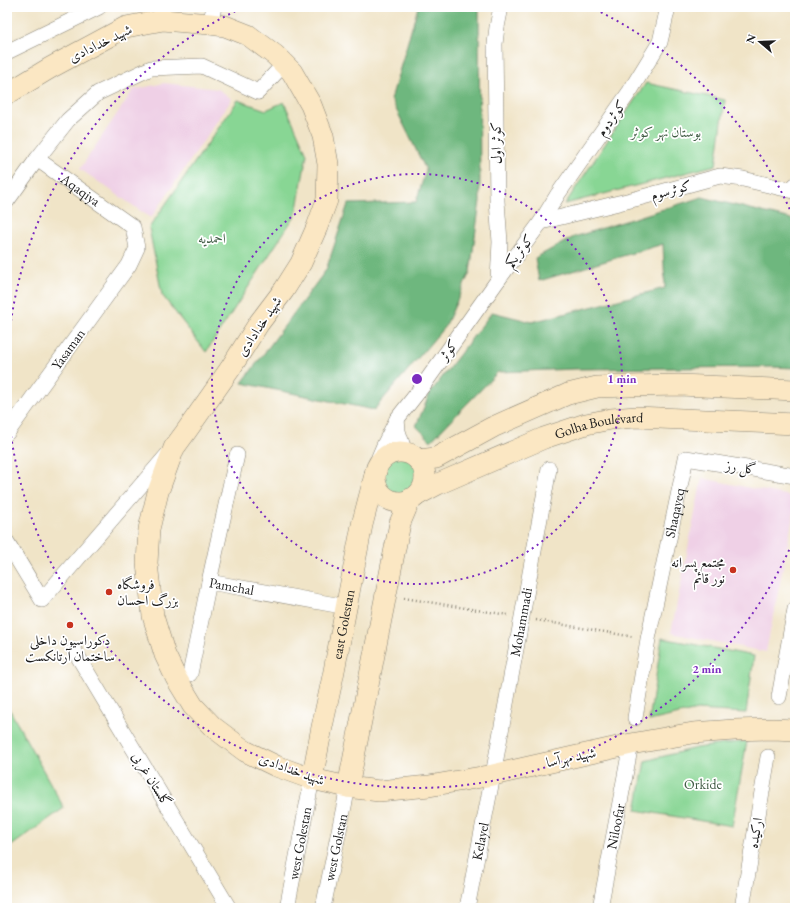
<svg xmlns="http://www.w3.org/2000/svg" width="802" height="915" viewBox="0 0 802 915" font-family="'EB Garamond',Amiri,serif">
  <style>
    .built { fill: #efd0e6 }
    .green { fill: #88d694; stroke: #527958 }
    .forest { fill: #6eb77e; stroke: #456a4d }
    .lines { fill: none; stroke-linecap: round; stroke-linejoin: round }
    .street-casing { stroke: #868072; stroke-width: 16 }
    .secondary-casing { stroke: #868072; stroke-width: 22 }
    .path { stroke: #868072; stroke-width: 2.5; stroke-dasharray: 1 3; stroke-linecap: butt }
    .street { stroke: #fff; stroke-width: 15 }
    .secondary { stroke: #fbe7c3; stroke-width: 21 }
    .ring { fill: none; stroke: #7b2cbf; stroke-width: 2; stroke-dasharray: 2 4 }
    .poi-dot { fill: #c8321e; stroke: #fff; stroke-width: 1.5 }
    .labels { text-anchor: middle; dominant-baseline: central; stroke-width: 3.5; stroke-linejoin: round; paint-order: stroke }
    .street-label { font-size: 14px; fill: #1c1c1c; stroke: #fff }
    .park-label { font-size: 14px; fill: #425d46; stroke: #fff }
    .poi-label { font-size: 14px; fill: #1c1c1c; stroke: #fff; text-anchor: end }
    .centre { fill: #7b2cbf; stroke: #fff; stroke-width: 2 }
    .ring-label { font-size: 12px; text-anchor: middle; font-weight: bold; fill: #7b2cbf; stroke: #fff; stroke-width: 3.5; stroke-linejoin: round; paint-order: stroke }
  </style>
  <rect width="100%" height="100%" fill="#fff"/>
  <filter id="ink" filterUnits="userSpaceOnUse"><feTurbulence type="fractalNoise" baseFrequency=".025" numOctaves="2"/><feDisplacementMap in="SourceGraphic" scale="8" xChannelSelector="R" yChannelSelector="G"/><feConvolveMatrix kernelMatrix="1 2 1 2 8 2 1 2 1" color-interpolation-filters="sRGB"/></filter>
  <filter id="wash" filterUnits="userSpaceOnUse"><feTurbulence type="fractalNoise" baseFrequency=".012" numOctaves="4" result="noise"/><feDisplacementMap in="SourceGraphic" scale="16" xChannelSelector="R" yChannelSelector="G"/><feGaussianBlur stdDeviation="0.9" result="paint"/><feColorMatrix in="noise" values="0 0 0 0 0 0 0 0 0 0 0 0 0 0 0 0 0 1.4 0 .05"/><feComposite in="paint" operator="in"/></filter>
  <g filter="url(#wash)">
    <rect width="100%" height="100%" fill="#f0e4c7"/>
    <!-- built -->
    <g class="built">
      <path d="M164 83 218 89 232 99 151 218 80 169 133 90Z"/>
      <path d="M702 478 795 497V507L766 652 671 633Z"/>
    </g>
    <!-- green -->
    <g class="green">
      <path d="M646 83 725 100 716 165 565 204Z"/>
      <path d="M238 100 266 110 284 102 307 154 296 214 206 352 162 295 149 228Z"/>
      <path d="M400 456 407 457 417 466 420 472V479L418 486 403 497H397L391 495 385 491 381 486 382 466 387 461 393 457Z"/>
      <path d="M662 638 754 656 746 713 697 710 649 721Z"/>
      <path d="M7 705 64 808 7 849Z"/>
      <path d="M747 741 732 826 636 810 645 761 696 748Z"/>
    </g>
    <!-- forest -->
    <g class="forest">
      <path d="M418 7H479L480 201 470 272 446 325 374 410 242 383 326 270 348 204 416 202 426 170 391 99Z"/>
      <path d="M702 197 795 220V368L772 367 575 369 498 372 431 441 416 426 430 393 492 312 532 322 665 288 663 244 539 281 535 258 574 237Z"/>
    </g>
  </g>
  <g filter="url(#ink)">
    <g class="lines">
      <!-- street casing -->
      <g class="street-casing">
        <g id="street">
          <path d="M210 24 214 7"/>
          <path d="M7 52 99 7"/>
          <path d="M37 159 68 120 98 93 151 68 202 66 258 92 284 64"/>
          <path id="s1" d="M7 201 37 159 133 227 137 248 129 265 7 433"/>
          <path d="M541 222 639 198 720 176 743 179 794 191 795 185"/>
          <path d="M498 280 500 242 497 201 495 44 497 27 501 7"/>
          <path d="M397 419 398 431 405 453"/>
          <path d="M376 471 379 457 385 443 397 419 422 387 498 280 541 222 558 194 630 91 660 42 668 7"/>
          <path d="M7 542 42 600 168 454"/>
          <path d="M209 582 237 455"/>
          <path d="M74 650C125 736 178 822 229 908"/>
          <path id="s2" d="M190 674 209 582 347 607"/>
          <path d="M779 697 795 609"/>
          <path id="s3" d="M635 718 648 639 686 458 795 476"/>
          <path id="s4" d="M287 908 312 779"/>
          <path id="s5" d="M323 908 348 787"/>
          <path id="s6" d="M467 908 493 775 549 469"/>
          <path id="s7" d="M600 908 631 744"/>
          <path d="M742 908 768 757"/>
        </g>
      </g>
      <!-- secondary casing -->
      <g class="secondary-casing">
        <g id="secondary">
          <path d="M7 94 50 68 126 27 163 20 210 24 225 26 248 35 275 55 292 72 311 105 323 136 328 164 327 200 317 227 301 263 284 290 259 323 230 369 185 433 174 448 158 492 149 529 147 563 153 616 165 655 176 678 193 706 213 727 245 751 276 766 312 779 348 787 379 791 429 786 493 775 631 744 693 733 734 730 773 729 795 730"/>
          <circle cx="400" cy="477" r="25"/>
          <path d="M418 460 436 458 493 427 568 394 597 387 630 386 679 385 795 390"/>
          <path id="s8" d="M417 495 438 484 544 438 586 424 611 419 636 417 795 424"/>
          <path id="s9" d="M312 779 322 727 333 676 362 525 376 471"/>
          <path d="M348 787 400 523 410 499"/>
        </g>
      </g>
      <!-- path -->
      <g class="path">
        <path d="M404 598 508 615"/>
        <path d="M536 620 634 637"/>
      </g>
      <!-- street -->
      <use href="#street" class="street"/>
      <!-- secondary -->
      <use href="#secondary" class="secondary"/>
    </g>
  </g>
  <!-- distance rings -->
  <g class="ring">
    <circle cx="417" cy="379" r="205"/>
    <path d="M794 539A410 410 0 0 1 7 383M7 375A410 410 0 0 1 244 7M590 7A410 410 0 0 1 794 219"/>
  </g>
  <!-- markers -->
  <g class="poi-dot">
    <circle cx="733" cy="570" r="4"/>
    <circle cx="109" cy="592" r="4"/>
    <circle cx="70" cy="625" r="4"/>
  </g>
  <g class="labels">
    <!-- street labels -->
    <g class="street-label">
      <text transform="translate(100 43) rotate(-26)">شهید خدادادی</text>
      <text transform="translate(611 118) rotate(-55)">کوثردوم</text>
      <text transform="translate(496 143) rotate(-91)">کوثر اول</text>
      <text stroke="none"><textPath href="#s1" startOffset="105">Aqaqiya</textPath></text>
      <text transform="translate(671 190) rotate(-15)">کوثرسوم</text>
      <text transform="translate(519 251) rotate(-53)">کوثر یکم</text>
      <text transform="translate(259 326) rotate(-56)">شهید خدادادی</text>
      <text transform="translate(68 349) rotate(-54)">Yasaman</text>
      <text transform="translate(448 350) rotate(-55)">کوثر</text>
      <text stroke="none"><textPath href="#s8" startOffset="196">Golha Boulevard</textPath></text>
      <text transform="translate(741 467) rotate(9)">گل رز</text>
      <text stroke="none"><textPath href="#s3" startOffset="209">Shaqayeq</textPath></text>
      <text stroke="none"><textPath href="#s2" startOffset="117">Pamchal</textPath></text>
      <text stroke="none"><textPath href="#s6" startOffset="291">Mohammadi</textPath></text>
      <text stroke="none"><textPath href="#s9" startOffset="158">east Golestan</textPath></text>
      <text transform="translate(571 757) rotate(-12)">شهید مهرآسا</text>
      <text transform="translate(292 769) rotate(20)">شهید خدادادی</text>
      <text transform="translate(152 779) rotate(58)">گلستان غربی</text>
      <text stroke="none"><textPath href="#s7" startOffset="83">Niloofar</textPath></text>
      <text transform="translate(755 833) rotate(-80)">ارکیده</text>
      <text stroke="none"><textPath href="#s6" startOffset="68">Kelayel</textPath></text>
      <text stroke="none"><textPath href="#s4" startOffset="66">west Golestan</textPath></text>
      <text stroke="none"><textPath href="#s5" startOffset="62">west Golstan</textPath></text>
    </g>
    <!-- park labels -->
    <g class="park-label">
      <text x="666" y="132">بوستان نهر کوثر</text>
      <text x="212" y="238">احمدیه</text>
      <text x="703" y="784">Orkide</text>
    </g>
    <!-- poi labels -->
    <g class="poi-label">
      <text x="725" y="562">مجتمع پسرانه<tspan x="725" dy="16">نور قائم</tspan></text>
      <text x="117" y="584" text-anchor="start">فروشگاه<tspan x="117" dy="16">بزرگ احسان</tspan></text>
      <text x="70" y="640" text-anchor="middle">دکوراسیون داخلی<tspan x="70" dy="16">ساختمان آرتانکست</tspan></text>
    </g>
  </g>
  <circle cx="417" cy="379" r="6" class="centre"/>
  <g class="ring-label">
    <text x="622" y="383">1 min</text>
    <text x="707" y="673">2 min</text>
  </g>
  <!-- margin -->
  <rect width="802" height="915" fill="none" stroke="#fff" stroke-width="24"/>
  <!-- north arrow -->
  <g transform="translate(760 42) rotate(289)" stroke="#ffffff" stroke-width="3" paint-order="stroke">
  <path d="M0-3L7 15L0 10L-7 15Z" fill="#1c1c1c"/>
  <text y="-6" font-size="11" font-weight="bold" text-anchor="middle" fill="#1c1c1c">N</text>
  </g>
</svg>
